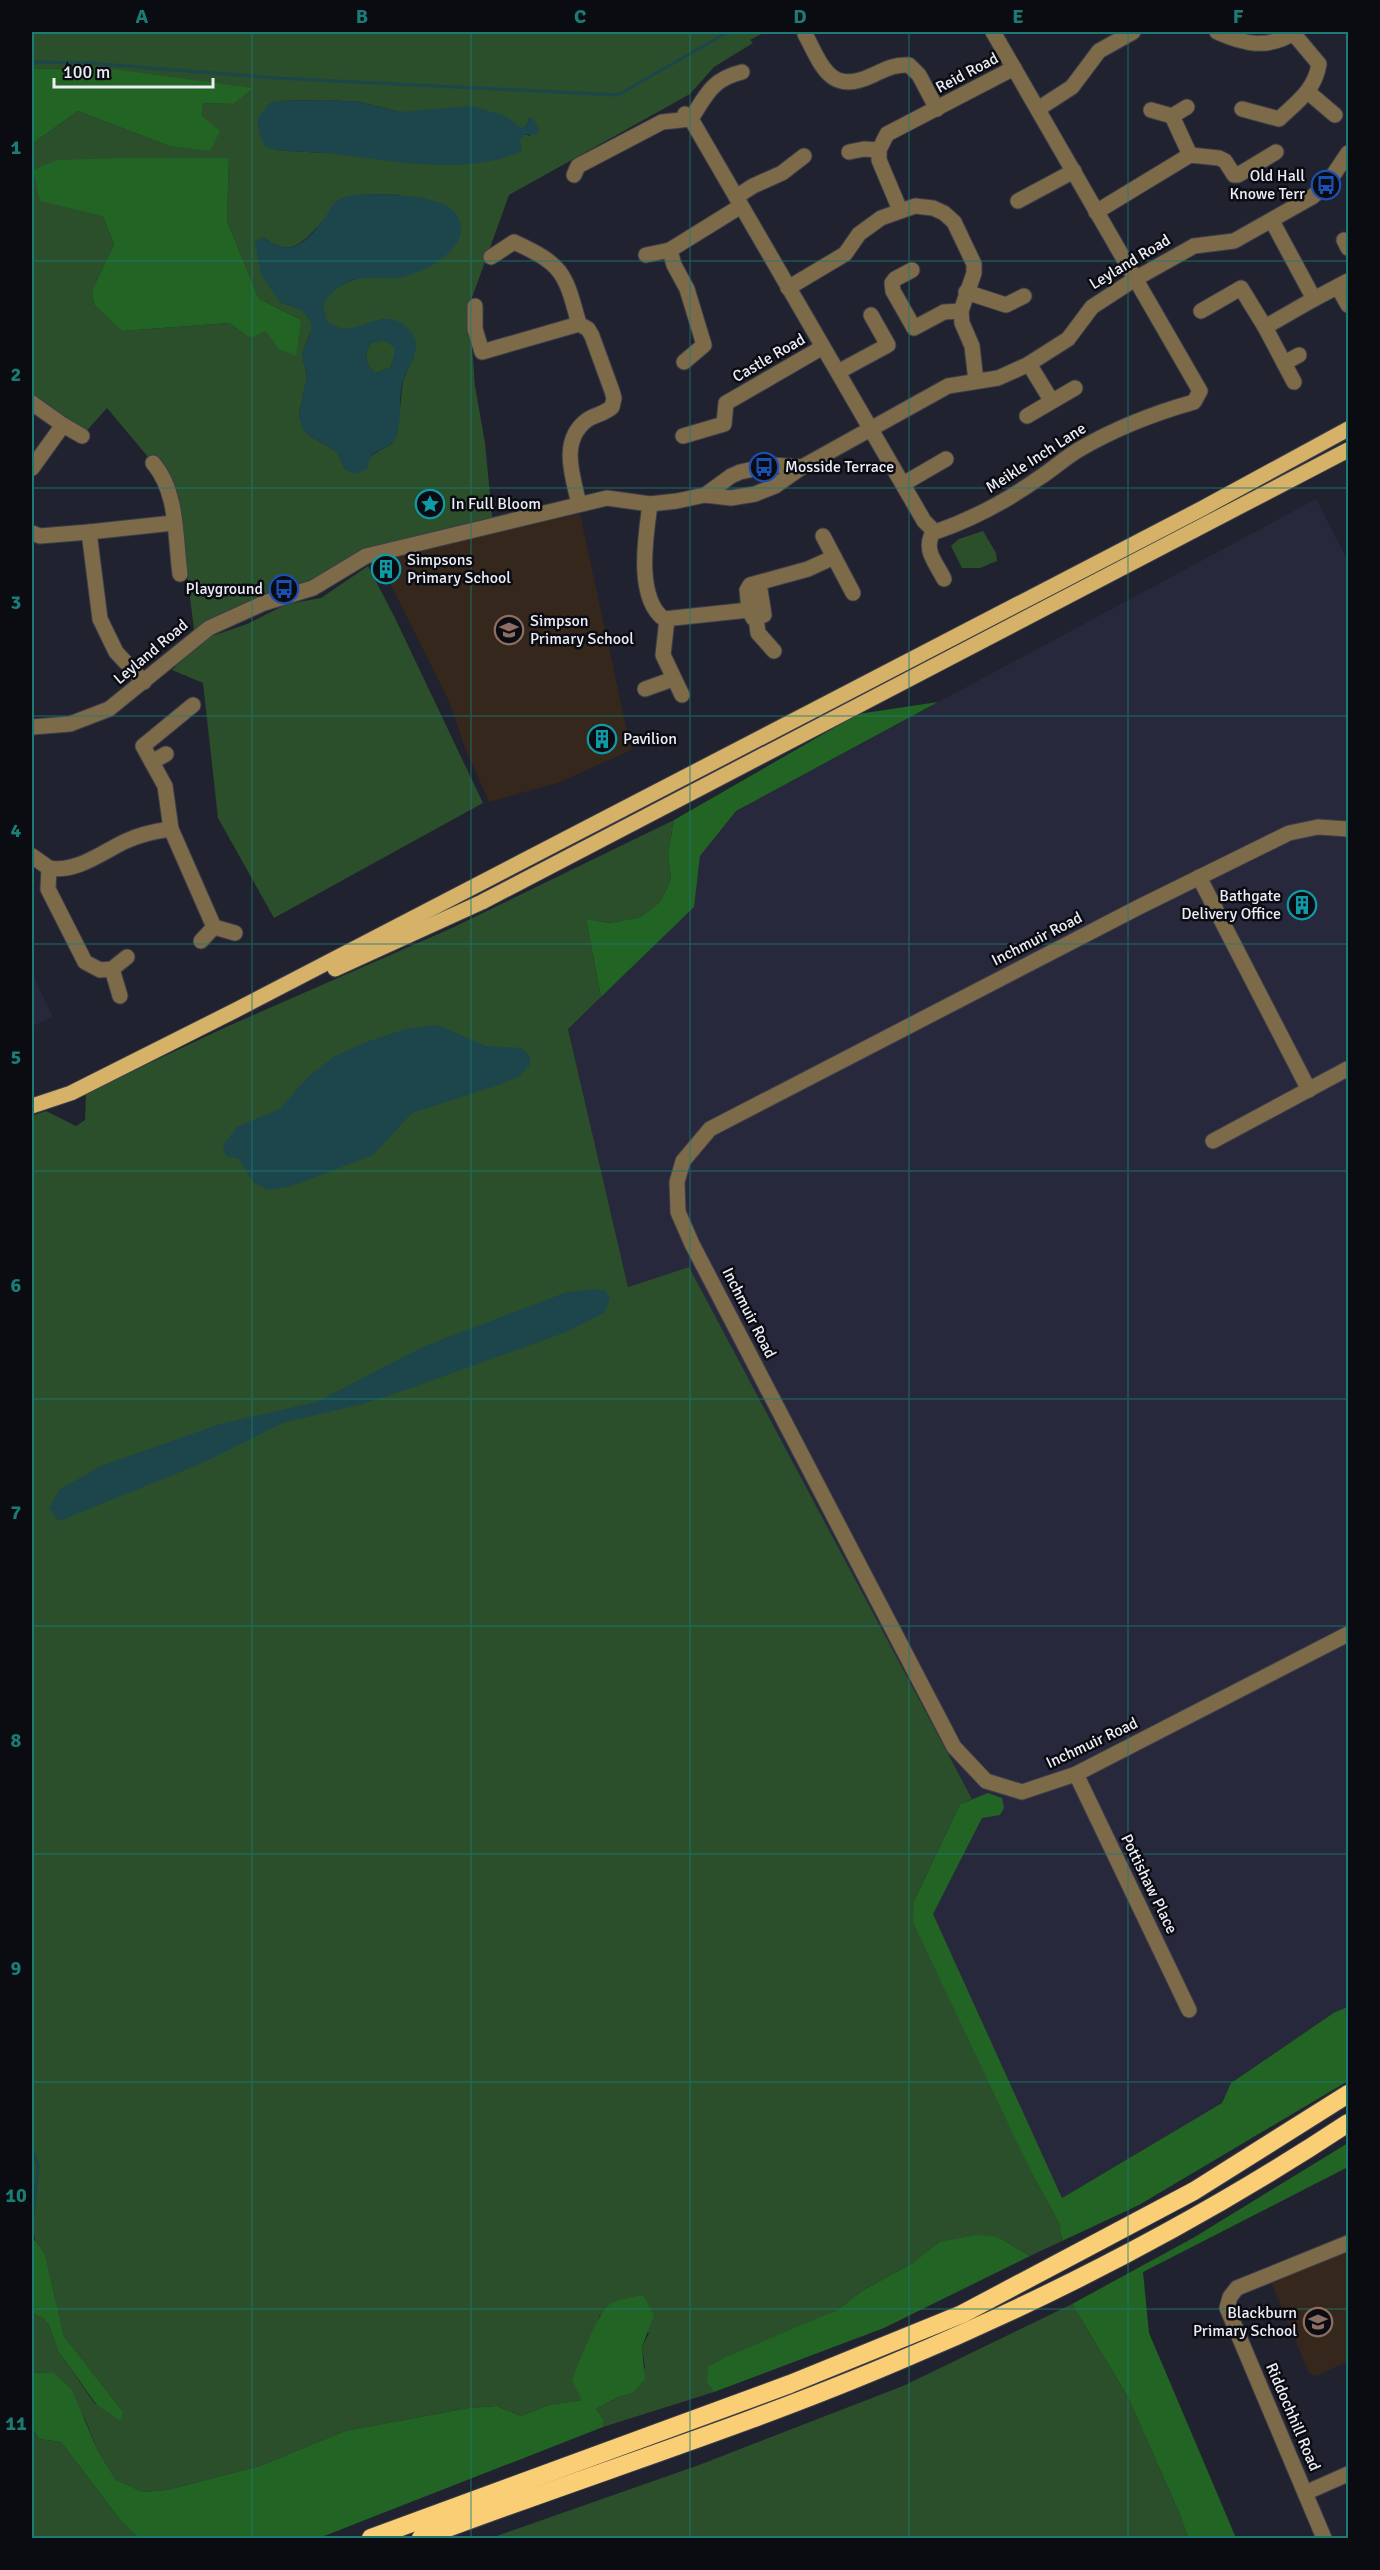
<svg xmlns="http://www.w3.org/2000/svg" width="1380" height="2570" viewBox="0 0 1380 2570" font-family="Signika,sans-serif">
  <style>
    .built { fill: #27283c }
    .education { fill: #35271b }
    .green { fill: #2b4e2b; fill-rule: evenodd }
    .forest { fill: #226424 }
    .water { fill: #1c464c; fill-rule: evenodd }
    .lines { fill: none; stroke-linecap: round; stroke-linejoin: round }
    .stream { stroke: #1c464c; stroke-width: 3 }
    .minor-casing { stroke: #3d3e4b; stroke-width: 17 }
    .major-casing { stroke: #3d3e4b; stroke-width: 17 }
    .highway-casing { stroke: #3d3e4b; stroke-width: 20 }
    .minor { stroke: #7c6a49; stroke-width: 15 }
    .major { stroke: #d6b269; stroke-width: 15 }
    .highway { stroke: #face75; stroke-width: 18 }
    .grid { fill: none; stroke: #1a7c75; stroke-width: 1.5; stroke-opacity: 0.55 }
    .labels { text-anchor: middle; dominant-baseline: central; stroke-width: 5; stroke-linejoin: round; paint-order: stroke }
    .street-label { font-size: 16px; fill: #ebecf5; stroke: #0b0c12 }
    .poi-label { font-size: 16px; fill: #ebecf5; stroke: #0b0c12; text-anchor: start }
    .neatline { fill: none; stroke: #1a7c75; stroke-width: 2 }
    .grid-label { font-size: 20px; text-anchor: middle; font-weight: bold; fill: #1a7c75 }
  </style>
  <rect width="100%" height="100%" fill="#21222f"/>
  <!-- built -->
  <g class="built">
    <path d="M1316 499 1348 561V2007L1335 2012 1231 2083 1222 2103 1062 2198 932 1914 982 1818 689 1267 628 1287 568 1029 693 907 700 856 736 811Z"/>
    <path d="M32 974 53 1017 32 1026Z"/>
  </g>
  <!-- education -->
  <g class="education">
    <path d="M580 514 631 750 560 782 489 802 464 745 449 701 378 559Z"/>
    <path d="M1348 2250V2361L1317 2376 1309 2373 1271 2282Z"/>
  </g>
  <!-- green -->
  <g class="green">
    <path d="M32 32H765L750 40 753 43 714 67 690 94 509 195 469 306 475 386 485 443 493 525 380 552 195 637 187 574 163 475 107 408 82 436 32 403V144L78 111 169 146 202 116 203 103 233 104 105 68 32 69ZM325 100 360 102 400 112 504 116 521 129 527 125 529 117 530 136 525 134 519 139 323 153 277 150 268 105 276 101ZM229 158 227 221 259 299 301 320 278 349 266 330 250 338 229 323 122 331 94 305 92 290 114 245 103 216ZM373 194 400 195 397 278C384 278 368 276 356 279 345 282 326 293 323 304 320 317 332 330 344 330 357 330 372 322 384 319L414 357 403 380 397 435 391 444 346 470 337 452 307 434 299 415 307 377 302 354 311 331V322L303 310 280 302 263 237C290 258 302 244 321 223 329 214 339 205 348 197Z"/>
    <path d="M383 340 394 346V357L390 368 375 373C364 363 364 355 371 343Z"/>
    <path d="M983 531 996 553 997 561 980 568H962L951 546 959 539Z"/>
    <path d="M368 566 394 616 483 803 274 918 218 818 203 683 172 670 192 649 212 636 247 624 287 604 321 598Z"/>
    <path d="M674 820 668 853 671 879 661 901 641 917 610 923 586 919 601 997 568 1029 628 1287 689 1267 972 1799 960 1804 914 1901 1031 2172 1059 2223 1062 2241 1030 2256 998 2237 914 2262 862 2291 837 2310 769 2340 707 2383 714 2392 603 2427 604 2420 596 2409 618 2397 633 2393 645 2367 642 2347 649 2333 600 2315 595 2330 583 2354 582 2400 549 2405 521 2416 497 2406 468 2408 345 2431 260 2466 167 2490 143 2492 116 2480 97 2449 85 2419 53 2372 32 2373V2313L43 2318 49 2325 58 2351 95 2404 123 2412 64 2336 45 2254 35 2240 32 2223V1116L46 1111 76 1126 85 1120 86 1093 226 1027 454 927Z"/>
    <path d="M1072 2304 1128 2397 1181 2517 1188 2538H491L699 2465 903 2386Z"/>
    <path d="M32 2428 39 2439 61 2442 121 2521 138 2538H32Z"/>
  </g>
  <!-- forest -->
  <g class="forest">
    <path d="M105 68 253 88 233 104 203 103 202 116 220 131 210 151 169 146 78 111 32 144V69Z"/>
    <path d="M128 158H229L227 221 259 299 301 320 296 356 278 349 266 331 250 338 229 323 122 331 94 305 92 290 114 245 103 216 40 201 33 170 57 160Z"/>
    <path d="M938 702 736 811 700 856 694 907 601 997 586 919 610 923 641 917 661 901 671 879 668 853 674 820 858 714Z"/>
    <path d="M988 1793 1002 1798 1004 1808 1000 1815 982 1818 933 1914 1062 2198 1222 2103 1231 2083 1335 2012 1348 2007V2081L1139 2205 1062 2241 1059 2223 1031 2172 913 1922 914 1901 960 1804Z"/>
    <path d="M1348 2143V2167L1143 2272 1149 2333 1236 2538H1188L1181 2517 1128 2397 1072 2304 1193 2238Z"/>
    <path d="M976 2235 998 2237 1030 2256 884 2328 714 2392 707 2383 708 2367 726 2357 837 2310 862 2291 914 2262 940 2242Z"/>
    <path d="M35 2240 45 2254 64 2336 123 2412 120 2421 96 2404 58 2351 49 2325 43 2318 32 2313V2242Z"/>
    <path d="M643 2295 654 2315 642 2347 645 2379 633 2393 618 2397 596 2409 604 2420 603 2427 319 2538H138L121 2521 61 2442 39 2439 32 2428V2373L53 2372 72 2390 97 2449 116 2480 143 2492 167 2490 260 2466 345 2431 468 2408 497 2406 521 2416 549 2405 582 2400 572 2380C578 2365 599 2310 610 2304 620 2299 633 2297 643 2295Z"/>
  </g>
  <!-- water -->
  <g class="water">
    <path d="M325 100 360 102 400 112 472 106 505 116 521 128 527 125 529 117 534 120 539 130 536 135 525 134 520 139 522 151C460 178 390 159 325 153 305 151 285 153 266 147L260 137 257 120 268 105 276 101Z"/>
    <path d="M373 194C395 195 442 195 456 214 477 247 423 274 397 278 384 280 369 276 356 279 343 282 330 293 323 304L327 321C354 343 377 307 401 323 407 327 413 333 415 340 419 355 408 367 403 380 398 397 402 418 397 435 393 446 381 449 372 454L367 469 355 474 346 470 337 452 307 434 302 428 299 415 307 377 302 354 311 331V322L302 310 280 302 261 275 255 241 263 237C292 260 308 241 326 216 329 212 332 204 337 201 346 194 362 195 373 194ZM383 340 394 346V357L390 368 375 373C364 363 364 354 371 343Z"/>
    <path d="M438 1025 485 1046 521 1048 530 1056V1065L519 1076 499 1085 412 1113 373 1155 292 1186 268 1190 253 1182 239 1159 226 1156 223 1145 238 1126 280 1109 306 1079 333 1057 366 1042 406 1029Z"/>
    <path d="M596 1289 605 1291 610 1298 604 1313 566 1332 411 1388 362 1404 283 1423 207 1461 59 1521 49 1508 59 1490 101 1466 220 1424 316 1402 425 1346 567 1292Z"/>
  </g>
  <g class="lines">
    <!-- stream -->
    <g class="stream">
      <path d="M32 62 88 63 276 78 618 95 728 32"/>
      <path d="M32 2149 38 2165 32 2225"/>
    </g>
    <!-- minor casing -->
    <g class="minor-casing">
      <g id="minor">
        <path d="M1217 32C1244 44 1268 50 1295 32"/>
        <path d="M805 34C822 66 830 96 873 75 886 69 895 64 909 65L919 75 937 109"/>
        <path d="M1308 92 1335 115"/>
        <path d="M1038 109 1072 87 1099 51 1133 32"/>
        <path d="M1242 109 1279 119C1297 102 1315 90 1319 64L1293 33"/>
        <path d="M1151 110 1172 116 1190 155"/>
        <path d="M685 114 691 119 924 521 934 531H938C975 518 1008 500 1039 478 1053 469 1066 457 1080 449 1116 428 1155 413 1194 402L1200 391 993 32"/>
        <path d="M1172 116 1187 107"/>
        <path d="M849 152 864 149 879 150"/>
        <path d="M574 175 578 166 662 122 691 119C706 95 712 79 742 72"/>
        <path d="M736 197 753 186 782 173 804 156"/>
        <path d="M1018 201 1074 171"/>
        <path d="M900 210 879 160V150L887 134 1014 68"/>
        <path d="M1096 212 1190 155 1219 158 1225 161 1234 175H1238L1276 152"/>
        <path d="M1344 240 1348 248"/>
        <path d="M646 255 670 250"/>
        <path d="M491 257 514 242C564 265 565 273 579 324L588 329 592 336 612 391 614 398 612 407C604 414 594 415 587 420 559 441 573 477 579 504"/>
        <path d="M912 270 895 279 892 283 893 291 914 328 944 312 961 311"/>
        <path d="M1338 287 1348 305"/>
        <path d="M788 288 845 254 859 234 881 218 915 206 933 208 944 213 954 222 974 264V273L961 311 962 323 972 346 976 381"/>
        <path d="M966 292 1006 305 1024 296"/>
        <path d="M1314 299 1348 281"/>
        <path d="M475 306V329L482 352 579 324"/>
        <path d="M1201 311 1241 288 1265 327 1314 299 1272 221"/>
        <path d="M1265 327 1294 382"/>
        <path d="M684 362 704 345 687 289 674 265 670 250 741 206"/>
        <path d="M1284 363 1299 355"/>
        <path d="M1029 364 1051 400"/>
        <path d="M838 372 888 345 871 315"/>
        <path d="M32 403 63 425 32 468"/>
        <path d="M1027 416 1075 388"/>
        <path d="M63 425 82 436"/>
        <path d="M683 436 724 424 726 403 823 347"/>
        <path d="M153 463C178 492 175 537 180 574"/>
        <path d="M903 484 946 459"/>
        <path d="M705 495 731 498 755 494 775 486 802 467 948 386 998 378 1027 365 1068 339 1092 307 1135 279 1194 246 1234 241 1312 197 1328 183 1348 153"/>
        <path d="M650 504C646 535 635 597 664 619L749 610 747 590 750 585 808 569 834 557 823 536"/>
        <path d="M934 531C922 549 935 561 944 579"/>
        <path d="M32 533 40 536 89 532"/>
        <path d="M834 557 853 593"/>
        <path d="M749 610 753 618 764 615 759 583"/>
        <path d="M756 617 758 633 774 651"/>
        <path d="M667 619 663 655 682 695"/>
        <path d="M144 682 116 652 100 619 89 532 173 523"/>
        <path d="M645 689 673 679"/>
        <path d="M193 705 143 746 165 786 171 829 214 927"/>
        <path d="M32 727 70 724 109 709 209 628 264 603 313 588 366 556 607 498 650 504 677 501 705 495 731 476 740 472 772 465 802 467"/>
        <path d="M152 762 166 754"/>
        <path d="M1348 829 1318 827 1289 833 1139 907 710 1129 683 1161 677 1182 678 1212 692 1244 954 1747 986 1781 1022 1792 1076 1774 1348 1634"/>
        <path d="M32 856 49 868 48 889 85 962 100 970 112 969 127 957"/>
        <path d="M49 868C77 873 102 852 126 841 141 834 156 831 171 829"/>
        <path d="M1199 877 1309 1090"/>
        <path d="M201 941 214 927 235 933"/>
        <path d="M112 969 120 996"/>
        <path d="M1213 1141 1347 1069"/>
        <path d="M1076 1774 1189 2010"/>
        <path d="M1305 2493 1348 2474"/>
        <path d="M1324 2538 1227 2308 1230 2297 1237 2288 1348 2243"/>
      </g>
    </g>
    <!-- major casing -->
    <g class="major-casing">
      <g id="major">
        <path d="M335 969 482 902 1348 450"/>
        <path d="M32 1106 71 1093 236 1010 1203 508 1348 429"/>
      </g>
    </g>
    <!-- highway casing -->
    <g class="highway-casing">
      <g id="highway">
        <path d="M371 2538 790 2384 962 2314 1194 2191 1348 2094"/>
        <path d="M421 2538C579 2478 741 2428 896 2362 1054 2296 1206 2217 1348 2123"/>
      </g>
    </g>
    <!-- minor -->
    <use href="#minor" class="minor"/>
    <!-- major -->
    <use href="#major" class="major"/>
    <!-- highway -->
    <use href="#highway" class="highway"/>
  </g>
  <!-- grid -->
  <path class="grid" d="M252 32V2538M471 32V2538M690 32V2538M909 32V2538M1128 32V2538M32 261H1348M32 488H1348M32 716H1348M32 944H1348M32 1171H1348M32 1399H1348M32 1626H1348M32 1854H1348M32 2082H1348M32 2309H1348"/>
  <!-- icons -->
  <defs>
    <g id="bus-ring" transform="scale(1.5)"><circle r="9.5" fill="#0b0c12" stroke="#1a4fb4" stroke-width="1.5"/><path d="M-5-6H5V4H4V6H2V4H-2V6H-4V4H-5ZM-3.5-4V0h7V-4ZM-3.5 1.2v1.5H-2V1.2ZM2 1.2v1.5H3.5V1.2Z" fill="#1a4fb4"/></g>
    <g id="sight-ring" transform="scale(1.5)"><circle r="9.5" fill="#0b0c12" stroke="#0f9aa8" stroke-width="1.5"/><path d="M0-6L1.8-2.2L6-1.7L2.9 1.2L3.7 5.4L0 3.3L-3.7 5.4L-2.9 1.2L-6-1.7L-1.8-2.2Z" fill="#0f9aa8"/></g>
    <g id="building-ring" transform="scale(1.5)"><circle r="9.5" fill="#0b0c12" stroke="#0f9aa8" stroke-width="1.5"/><path d="M-4-6H4V6H1V3H-1V6H-4ZM-2.5-4.3h1.7v1.8h-1.7ZM.8-4.3h1.7v1.8H.8ZM-2.5-1h1.7V.8h-1.7ZM.8-1h1.7V.8H.8Z" fill="#0f9aa8"/></g>
    <g id="school-ring" transform="scale(1.5)"><circle r="9.5" fill="#0b0c12" stroke="#8d6e63" stroke-width="1.5"/><path d="M0-5L7-2L0 1L-7-2ZM-4 1L0 2.5L4 1V4Q0 6-4 4Z" fill="#8d6e63"/></g>
  </defs>
  <g fill-rule="evenodd">
    <use href="#bus-ring" x="1326" y="185"/>
    <use href="#bus-ring" x="764" y="467"/>
    <use href="#sight-ring" x="430" y="504"/>
    <use href="#building-ring" x="386" y="569"/>
    <use href="#bus-ring" x="284" y="589"/>
    <use href="#school-ring" x="509" y="630"/>
    <use href="#building-ring" x="602" y="739"/>
    <use href="#building-ring" x="1302" y="905"/>
    <use href="#school-ring" x="1318" y="2322"/>
  </g>
  <g class="labels">
    <!-- street labels -->
    <g class="street-label">
      <text transform="translate(967 73) rotate(-28)">Reid Road</text>
      <text transform="translate(1130 262) rotate(-31)">Leyland Road</text>
      <text transform="translate(769 358) rotate(-30)">Castle Road</text>
      <text transform="translate(1036 458) rotate(-33)">Meikle Inch Lane</text>
      <text transform="translate(151 652) rotate(-40)">Leyland Road</text>
      <text transform="translate(1037 939) rotate(-27)">Inchmuir Road</text>
      <text transform="translate(749 1313) rotate(63)">Inchmuir Road</text>
      <text transform="translate(1092 1743) rotate(-25)">Inchmuir Road</text>
      <text transform="translate(1149 1884) rotate(64)">Pottishaw Place</text>
      <text transform="translate(1293 2417) rotate(67)">Riddochhill Road</text>
    </g>
    <!-- poi labels -->
    <g class="poi-label">
      <text x="1305" y="176" text-anchor="end">Old Hall<tspan x="1305" dy="18">Knowe Terr</tspan></text>
      <text x="785" y="467">Mosside Terrace</text>
      <text x="451" y="504">In Full Bloom</text>
      <text x="407" y="560">Simpsons<tspan x="407" dy="18">Primary School</tspan></text>
      <text x="263" y="589" text-anchor="end">Playground</text>
      <text x="530" y="621">Simpson<tspan x="530" dy="18">Primary School</tspan></text>
      <text x="623" y="739">Pavilion</text>
      <text x="1281" y="896" text-anchor="end">Bathgate<tspan x="1281" dy="18">Delivery Office</tspan></text>
      <text x="1297" y="2313" text-anchor="end">Blackburn<tspan x="1297" dy="18">Primary School</tspan></text>
    </g>
  </g>
  <!-- border -->
  <rect width="1380" height="2570" fill="none" stroke="#0b0c12" stroke-width="66"/>
  <!-- scale -->
  <path d="M54 78v9h159v-9" fill="none" stroke="#ebecf5" stroke-width="3"/>
  <text x="63" y="78" font-size="18" fill="#ebecf5" stroke="#0b0c12" stroke-width="4.5" paint-order="stroke">100 m</text>
  <rect x="33" y="33" width="1314" height="2504" class="neatline"/>
  <g class="grid-label">
    <text x="142" y="23">A</text>
    <text x="362" y="23">B</text>
    <text x="580" y="23">C</text>
    <text x="800" y="23">D</text>
    <text x="1018" y="23">E</text>
    <text x="1238" y="23">F</text>
    <text x="16" y="154">1</text>
    <text x="16" y="381">2</text>
    <text x="16" y="609">3</text>
    <text x="16" y="837">4</text>
    <text x="16" y="1064">5</text>
    <text x="16" y="1292">6</text>
    <text x="16" y="1519">7</text>
    <text x="16" y="1747">8</text>
    <text x="16" y="1975">9</text>
    <text x="16" y="2202">10</text>
    <text x="16" y="2430">11</text>
  </g>
</svg>
